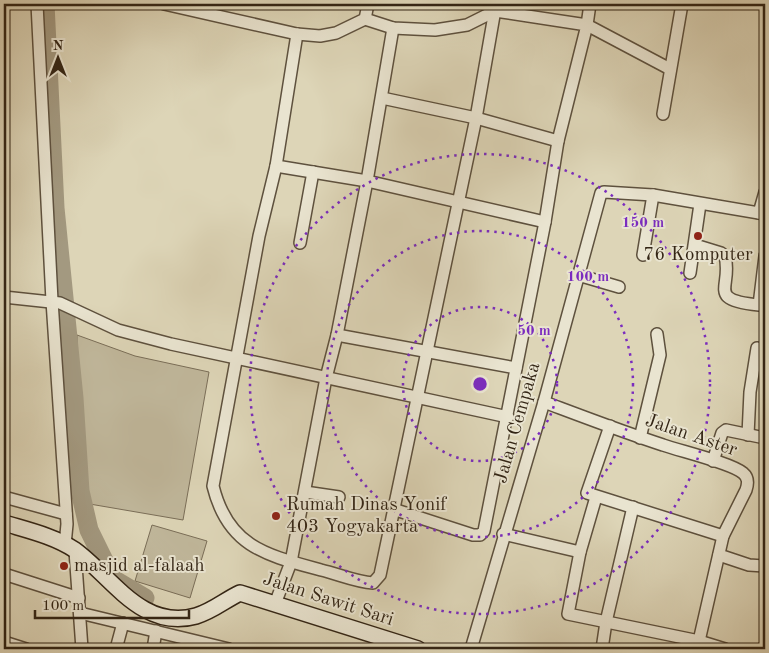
<svg xmlns="http://www.w3.org/2000/svg" width="769" height="653" viewBox="0 0 769 653" font-family="'Old Standard TT',serif">
  <style>
    .green { fill: #c0b79b; stroke: #7a6e58 }
    .lines { fill: none; stroke-linecap: round; stroke-linejoin: round }
    .river { stroke: #a39980; stroke-width: 19 }
    .minor-casing { stroke: #5e513e; stroke-width: 14 }
    .secondary-casing { stroke: #332515; stroke-width: 18 }
    .minor { stroke: #e9e4d0; stroke-width: 11 }
    .secondary { stroke: #e9e4d0; stroke-width: 15 }
    .ring { fill: none; stroke: #7b2cbf; stroke-width: 2.5; stroke-dasharray: 2.5 5 }
    .poi-dot { fill: #8f2418; stroke: #e9e4d0; stroke-width: 2 }
    .labels { text-anchor: middle; dominant-baseline: central; stroke-width: 4; stroke-linejoin: round; paint-order: stroke }
    .poi-label { font-size: 19px; fill: #332515; stroke: #e9e4d0; text-anchor: start }
    .street-label { font-size: 19px; fill: #332515; stroke: #e9e4d0 }
    .centre { fill: #7b2cbf; stroke: #e9e4d0; stroke-width: 2.5 }
    .ring-label { font-size: 15px; text-anchor: middle; font-weight: bold; fill: #7b2cbf; stroke: #e9e4d0; stroke-width: 4; stroke-linejoin: round; paint-order: stroke }
  </style>
  <rect width="100%" height="100%" fill="#ddd5b7"/>
  <filter id="stains"><feTurbulence type="fractalNoise" baseFrequency=".004" numOctaves="4"/><feColorMatrix values="0 0 0 0 .2 0 0 0 0 .09 0 0 0 0 .02 0 0 0 .5 -.17"/></filter>
  <radialGradient id="worn" r=".72"><stop offset=".6" stop-color="#630" stop-opacity="0"/><stop offset="1" stop-color="#630" stop-opacity=".3"/></radialGradient>
  <!-- green -->
  <g class="green">
    <path d="M77 335 135 356 209 372 183 520 78 502Z"/>
    <path d="M152 525 207 541 190 598 135 581Z"/>
  </g>
  <g class="lines">
    <!-- river -->
    <path class="river" d="M45 4 55 208 74 398 80 491 89 530 113 579 145 598"/>
    <!-- minor casing -->
    <g class="minor-casing">
      <g id="minor">
        <path d="M37 4 52 301 67 524 65 545"/>
        <path d="M164 4 297 34 320 36 336 33 365 19 368 4"/>
        <path d="M590 4 587 25 670 69"/>
        <path d="M365 19 393 28 435 30 467 25 495 11 587 25 558 141 545 222 484 531 480 535H473L393 509"/>
        <path d="M297 34 276 166 259 236 213 486C228 547 266 555 321 570 338 574 356 582 373 583L380 575 476 118 496 4"/>
        <path d="M382 98 476 118 558 141"/>
        <path d="M663 114 682 4"/>
        <path d="M276 166 367 181 545 222"/>
        <path d="M759 213 765 192"/>
        <path d="M300 243 313 172"/>
        <path d="M695 245 721 253 725 256C733 287 705 300 759 305L765 256"/>
        <path d="M643 255 653 195"/>
        <path d="M690 273 700 204"/>
        <path d="M578 275 619 287"/>
        <path d="M4 297 60 303 118 330 171 344 508 417"/>
        <path d="M337 335 516 368"/>
        <path d="M544 402C584 417 623 432 663 445 680 451 731 463 743 473 749 478 748 484 746 490L723 536 699 641"/>
        <path d="M610 426 587 493 723 536"/>
        <path d="M748 435 750 392 757 348"/>
        <path d="M640 438 660 355 657 334"/>
        <path d="M713 461 722 433 726 430 765 438"/>
        <path d="M305 492 339 497"/>
        <path d="M4 497 66 514"/>
        <path d="M596 497 580 552 568 614 699 641 725 649"/>
        <path d="M503 534 580 552"/>
        <path d="M75 551 82 649"/>
        <path d="M719 555 749 565 765 566"/>
        <path d="M4 574 79 598"/>
        <path d="M275 604 291 562 326 378 337 335 367 181 393 28"/>
        <path d="M80 613 229 649"/>
        <path d="M4 642 26 649"/>
        <path d="M116 649 123 623"/>
        <path d="M153 649 156 631"/>
        <path d="M471 649 544 402 601 193 604 192 653 195 765 214"/>
        <path d="M602 649 606 622 633 507"/>
        <path d="M762 649 765 646"/>
      </g>
    </g>
    <!-- secondary casing -->
    <g class="secondary-casing">
      <path id="secondary" d="M4 523C27 530 54 536 75 550 112 577 142 631 196 616 213 611 225 600 240 593L418 649"/>
    </g>
    <!-- minor -->
    <use href="#minor" class="minor"/>
    <!-- secondary -->
    <use href="#secondary" class="secondary"/>
  </g>
  <!-- distance rings -->
  <g class="ring">
    <circle cx="480" cy="384" r="77"/>
    <circle cx="480" cy="384" r="153"/>
    <circle cx="480" cy="384" r="230"/>
  </g>
  <!-- markers -->
  <g class="poi-dot">
    <circle cx="698" cy="236" r="5"/>
    <circle cx="276" cy="516" r="5"/>
    <circle cx="64" cy="566" r="5"/>
  </g>
  <g class="labels">
    <!-- poi labels -->
    <g class="poi-label">
      <text x="698" y="255" text-anchor="middle">76 Komputer</text>
      <text x="286" y="505">Rumah Dinas Yonif<tspan x="286" dy="22">403 Yogyakarta</tspan></text>
      <text x="74" y="566">masjid al-falaah</text>
    </g>
    <!-- street labels -->
    <g class="street-label">
      <text transform="translate(518 423) rotate(-74)">Jalan Cempaka</text>
      <text transform="translate(691 436) rotate(19)">Jalan Aster</text>
      <text transform="translate(328 600) rotate(18)">Jalan Sawit Sari</text>
    </g>
  </g>
  <circle cx="480" cy="384" r="8" class="centre"/>
  <g class="ring-label">
    <text x="643" y="227">150 m</text>
    <text x="588" y="281">100 m</text>
    <text x="534" y="335">50 m</text>
  </g>
  <!-- margin -->
  <rect width="769" height="653" fill="none" stroke="#ddd5b7" stroke-width="20"/>
  <rect x="5" y="5" width="759" height="643" fill="none" stroke="#332515" stroke-width="2.5"/>
  <rect x="10" y="10" width="749" height="633" fill="none" stroke="#332515"/>
  <!-- north arrow -->
  <g transform="translate(58 58)" stroke="#e9e4d0" stroke-width="4" paint-order="stroke">
  <path d="M0-4L9 19L0 12L-9 19Z" fill="#332515"/>
  <text y="-8" font-size="14" font-weight="bold" text-anchor="middle" fill="#332515">N</text>
  </g>
  <!-- scale -->
  <path d="M35 610v8h154v-8" fill="none" stroke="#332515" stroke-width="2.5"/>
  <text x="42" y="610" font-size="15" fill="#332515" stroke="#e9e4d0" stroke-width="4" paint-order="stroke">100 m</text>
  <rect width="100%" height="100%" filter="url(#stains)"/>
  <rect width="100%" height="100%" fill="url(#worn)"/>
</svg>
